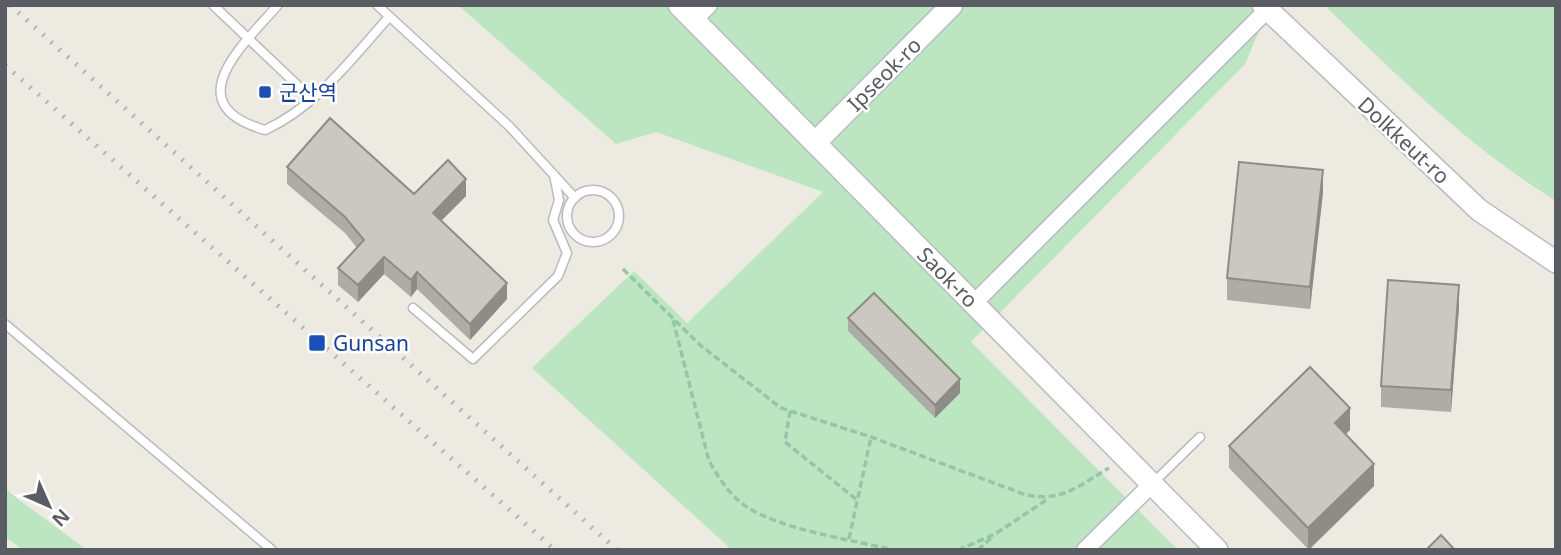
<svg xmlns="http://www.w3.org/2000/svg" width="1561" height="555" viewBox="0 0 1561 555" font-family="'Noto Sans','Noto Sans KR',sans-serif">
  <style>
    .green { fill: #bce5c1 }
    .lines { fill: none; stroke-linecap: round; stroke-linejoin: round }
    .lane-casing { stroke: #b9bac0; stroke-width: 11 }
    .street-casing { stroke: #b9bac0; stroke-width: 19 }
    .secondary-casing { stroke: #babcc3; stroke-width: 24 }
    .path { stroke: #95c6a9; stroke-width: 3.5; stroke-dasharray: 7 3.5; stroke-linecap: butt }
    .lane { stroke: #fff; stroke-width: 8 }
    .street { stroke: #fff; stroke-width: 16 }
    .secondary { stroke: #fff; stroke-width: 21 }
    .rail { stroke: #b4b5b5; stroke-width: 5; stroke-dasharray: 2 9; stroke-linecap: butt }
    .wall { fill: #aeaca5 }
    .shaded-wall { fill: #8d8c86 }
    .building { fill: #cac8c0; stroke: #8d8c86; stroke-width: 2 }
    .transit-dot { fill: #1a4fb4; stroke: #fff; stroke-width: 2.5 }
    .labels { text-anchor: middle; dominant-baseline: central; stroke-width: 5; stroke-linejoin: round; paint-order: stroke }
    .street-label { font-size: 21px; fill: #595c62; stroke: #fff }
    .transit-label { font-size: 21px; fill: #164399; stroke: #fff; text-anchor: start }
  </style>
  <rect width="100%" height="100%" fill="#edebe1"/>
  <!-- green -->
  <g class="green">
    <path d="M458 5H1270L1245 64 971 342 1178 550H732L532 368 634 271 687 323 823 192 656 132 616 144Z"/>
    <path d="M1324 5H1556V201C1468 147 1398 76 1324 5Z"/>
    <path d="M5 487 10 493 87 550H24L5 537Z"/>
  </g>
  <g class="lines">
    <!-- lane casing -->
    <g class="lane-casing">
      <g id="lane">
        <path d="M213 5 312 99"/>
        <path d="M278 5C244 44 175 104 265 130 316 107 352 58 389 17"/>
        <path d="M377 5 509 126 575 198"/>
        <circle cx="593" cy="216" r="26"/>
        <path d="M413 308 473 359 558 276 567 253 553 220 559 200 554 175"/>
        <path d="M5 324 272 550"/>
        <path d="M1152 484 1200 437"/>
      </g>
    </g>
    <!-- street casing -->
    <g class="street-casing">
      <g id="street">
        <path d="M694 20 709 5"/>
        <path d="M974 303 1267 10"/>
        <path d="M1085 550 1152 484"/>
      </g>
    </g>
    <!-- secondary casing -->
    <g class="secondary-casing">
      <g id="secondary">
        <path d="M679 5 1217 550"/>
        <path d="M1263 5 1479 210 1556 262"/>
        <path d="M815 143 952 5"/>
      </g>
    </g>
    <!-- path -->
    <g class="path">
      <path d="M623 269 700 345 781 408 871 437 1026 495C1063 502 1078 486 1109 468"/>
      <path d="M673 320 709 461C719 478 730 496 747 507 785 531 850 539 893 550"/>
      <path d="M790 411 785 442 857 500"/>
      <path d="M849 539 871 437"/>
      <path d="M958 550 995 534 1048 499"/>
      <path d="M978 550 991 538"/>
    </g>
    <!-- lane -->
    <use href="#lane" class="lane"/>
    <!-- street -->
    <use href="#street" class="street"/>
    <!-- secondary -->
    <use href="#secondary" class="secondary"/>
    <!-- rail -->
    <g class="rail">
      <path d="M10 5 617 550"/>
      <path d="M5 65 555 550"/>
    </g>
  </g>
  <!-- wall -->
  <g class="wall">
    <path d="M287 167 414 194 466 196 441 221 507 299 470 340 417 289 411 297 384 274 358 302 338 285V268L357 248 345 233 287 184Z"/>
    <path d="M1323 192 1310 309 1227 300V278Z"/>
    <path d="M1459 307 1451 412 1381 407V386Z"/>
    <path d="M848 318 960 393 935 418 848 331Z"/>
    <path d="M1350 430 1345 434 1374 486 1309 550 1229 468V446Z"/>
  </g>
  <!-- shaded-wall -->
  <g class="shaded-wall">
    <path d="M1323 170V192L1310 309V287Z"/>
    <path d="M466 179V196L433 229V213Z"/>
    <path d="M384 257V274L358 302V285Z"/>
    <path d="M417 272V289L411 297V280Z"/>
    <path d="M507 283V299L470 340V324Z"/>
    <path d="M1459 285V307L1451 412V390Z"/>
    <path d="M960 379V393L935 418V405Z"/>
    <path d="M1350 408V430L1335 445V423Z"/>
    <path d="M1374 464V486L1308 550V528Z"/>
  </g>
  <!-- building -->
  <g class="building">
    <path d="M330 118 414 194 448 160 466 179 433 213 507 283 470 324 417 272 411 280 384 257 358 285 338 268 364 240 345 217 287 167Z"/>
    <path d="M1239 162 1323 170 1310 287 1227 278Z"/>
    <path d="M1388 280 1459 285 1451 390 1381 386Z"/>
    <path d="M874 293 960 379 935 405 848 318Z"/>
    <path d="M1310 367 1350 408 1335 423 1374 464 1308 528 1229 446Z"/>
    <path d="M1441 535 1455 550H1426Z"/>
  </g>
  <!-- markers -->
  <g class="transit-dot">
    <rect x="258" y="85" width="14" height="14" rx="3.5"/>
    <rect x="308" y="334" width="18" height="18" rx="3.5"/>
  </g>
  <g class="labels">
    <!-- street labels -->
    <g class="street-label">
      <text transform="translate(884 74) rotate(-45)">Ipseok-ro</text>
      <text transform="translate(1404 140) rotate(43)">Dolkkeut-ro</text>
      <text transform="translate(948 277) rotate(45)">Saok-ro</text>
    </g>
    <!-- transit labels -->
    <g class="transit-label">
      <text x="279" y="92">군산역</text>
      <text x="333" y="343">Gunsan</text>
    </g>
  </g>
  <!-- border -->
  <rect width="1561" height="555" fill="none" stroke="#595c62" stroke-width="14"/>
  <!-- north arrow -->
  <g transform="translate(49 506) rotate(135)" stroke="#ffffff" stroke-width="5" paint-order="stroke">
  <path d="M0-5L12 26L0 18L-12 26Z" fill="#595c62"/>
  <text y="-10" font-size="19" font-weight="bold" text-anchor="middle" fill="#595c62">N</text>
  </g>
</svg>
